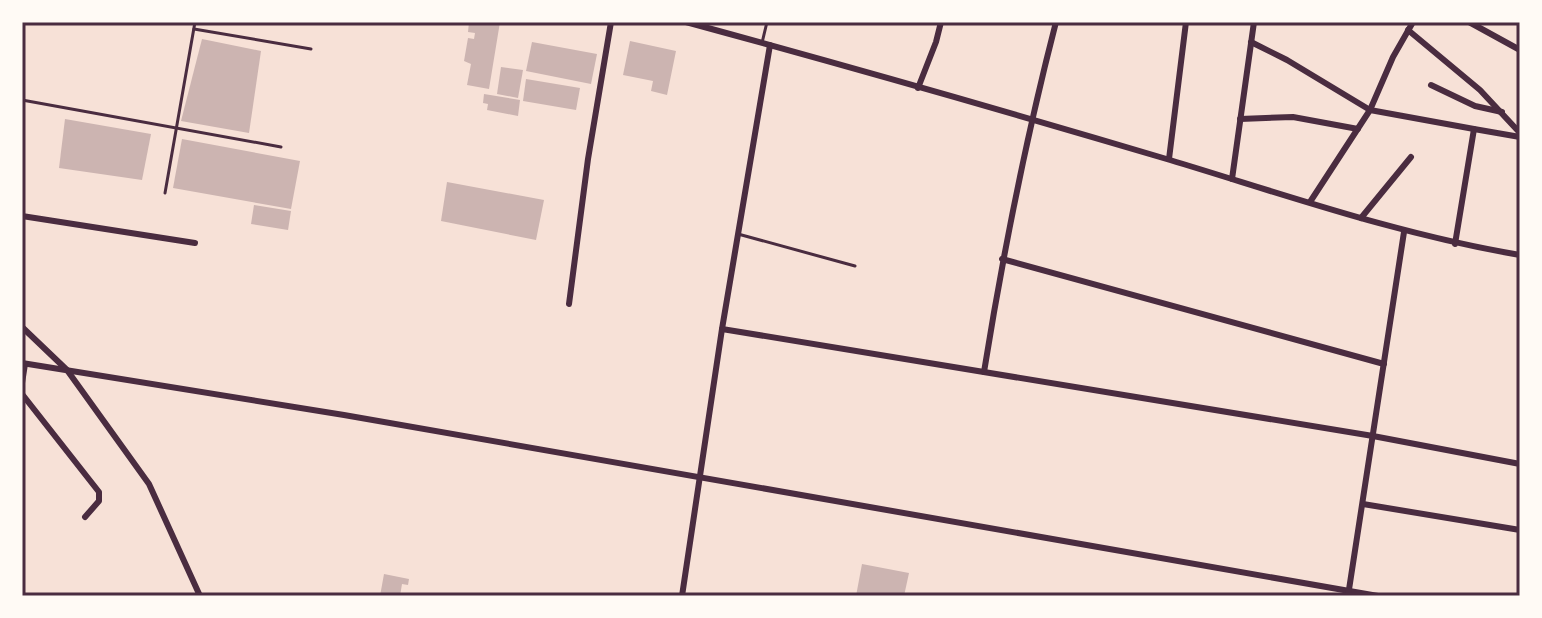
<svg xmlns="http://www.w3.org/2000/svg" width="1542" height="618" viewBox="0 0 1542 618" font-family="Montserrat,sans-serif">
  <style>
    .building { fill: #ccb4b1 }
    .lines { fill: none; stroke-linecap: round; stroke-linejoin: round }
    .service { stroke: #4a2c40; stroke-width: 3 }
    .minor { stroke: #4a2c40; stroke-width: 6 }
    .neatline { fill: none; stroke: #4a2c40; stroke-width: 3 }
  </style>
  <rect width="100%" height="100%" fill="#f7e1d7"/>
  <!-- building -->
  <g class="building">
    <path d="M469 22H500L489 89 467 85 471 64 464 61 468 38 474 39 475 33 468 32Z"/>
    <path d="M202 39 261 51 249 133 181 121Z"/>
    <path d="M630 41 676 51 667 95 651 91 653 81 623 75Z"/>
    <path d="M532 42 597 54 591 84 526 71Z"/>
    <path d="M501 67 523 70 518 98 497 94Z"/>
    <path d="M526 79 580 88 576 110 523 101Z"/>
    <path d="M484 94 520 100 518 116 487 110 488 104 483 103Z"/>
    <path d="M65 119 151 134 142 180 59 168Z"/>
    <path d="M182 139 300 161 291 209 173 188Z"/>
    <path d="M447 182 544 200 536 240 441 221Z"/>
    <path d="M254 205 291 211 288 230 251 224Z"/>
    <path d="M862 564 909 573 904 596H856Z"/>
    <path d="M384 574 409 579 408 585 402 584 400 596H380Z"/>
  </g>
  <g class="lines">
    <!-- service -->
    <g class="service">
      <path d="M194 29 311 49"/>
      <path d="M762 43 767 22"/>
      <path d="M22 100 281 147"/>
      <path d="M165 193 195 22"/>
      <path d="M738 234 855 266"/>
    </g>
    <!-- minor -->
    <g class="minor">
      <path d="M686 22C847 66 1009 112 1170 160 1286 195 1400 235 1520 255"/>
      <path d="M1469 22 1520 50"/>
      <path d="M1408 30 1480 90 1520 133"/>
      <path d="M1251 42 1287 60 1370 110 1474 129 1455 244"/>
      <path d="M1431 85 1475 106 1502 112"/>
      <path d="M918 88 936 42 941 22"/>
      <path d="M1240 119 1293 117 1358 129"/>
      <path d="M1474 129 1520 137"/>
      <path d="M1169 159 1186 22"/>
      <path d="M1232 179 1254 22"/>
      <path d="M1310 202 1370 110 1393 57 1413 22"/>
      <path d="M22 216 195 243"/>
      <path d="M1361 218 1411 157"/>
      <path d="M1002 259 1384 364"/>
      <path d="M569 304 588 159 611 22"/>
      <path d="M22 327 67 370 149 484 200 596"/>
      <path d="M722 329 1373 436 1520 464"/>
      <path d="M22 363 344 415 1378 596"/>
      <path d="M984 372C1003 254 1026 138 1056 22"/>
      <path d="M22 383 25 364"/>
      <path d="M22 394 99 492V501L85 517"/>
      <path d="M1363 504 1520 530"/>
      <path d="M682 596 722 329 770 45"/>
      <path d="M1348 596 1404 232"/>
    </g>
  </g>
  <!-- border -->
  <rect width="1542" height="618" fill="none" stroke="#fffaf5" stroke-width="48"/>
  <rect x="24" y="24" width="1494" height="570" class="neatline"/>
</svg>
